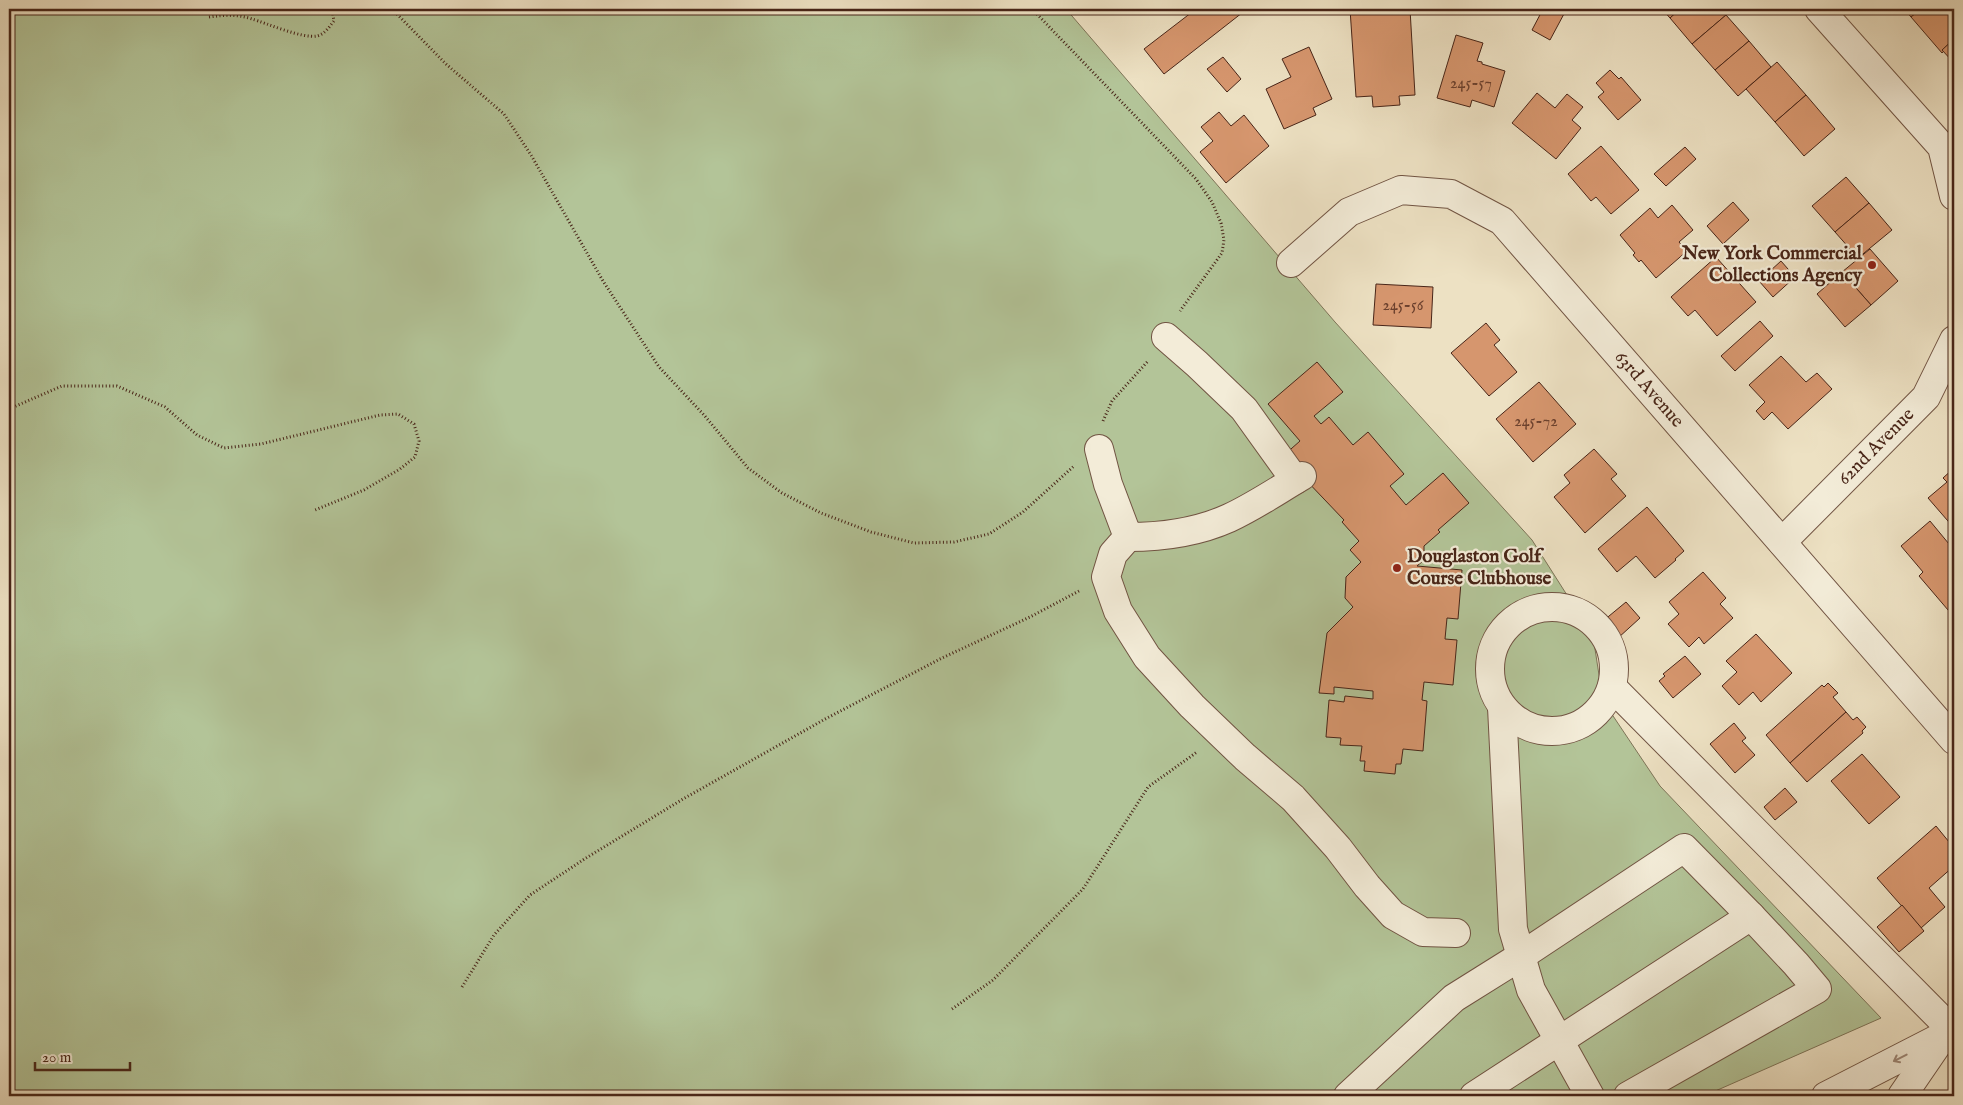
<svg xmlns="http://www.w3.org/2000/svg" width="1963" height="1105" viewBox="0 0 1963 1105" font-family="'IM FELL English',serif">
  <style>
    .green { fill: #b3c498; stroke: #7e7458 }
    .building { fill: #d6966e; stroke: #482518 }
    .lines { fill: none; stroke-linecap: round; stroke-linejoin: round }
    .minor-casing { stroke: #715443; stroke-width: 30 }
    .path { stroke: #482518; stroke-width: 3; stroke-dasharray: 1 2.5; stroke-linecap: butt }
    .minor { stroke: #f3ecd8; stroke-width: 28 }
    .oneway { stroke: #9e8878 }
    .poi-dot { fill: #8f2418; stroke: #f3ecd8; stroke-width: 2 }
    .labels { text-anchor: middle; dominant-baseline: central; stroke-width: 4.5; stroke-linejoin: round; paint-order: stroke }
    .number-label { font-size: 16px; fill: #6c412e }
    .poi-label { font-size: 19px; font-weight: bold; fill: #482518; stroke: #f3ecd8; text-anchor: end }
    .street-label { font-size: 19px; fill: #482518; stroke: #f3ecd8 }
  </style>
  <rect width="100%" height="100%" fill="#ede1c3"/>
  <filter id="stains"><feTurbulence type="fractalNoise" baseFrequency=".004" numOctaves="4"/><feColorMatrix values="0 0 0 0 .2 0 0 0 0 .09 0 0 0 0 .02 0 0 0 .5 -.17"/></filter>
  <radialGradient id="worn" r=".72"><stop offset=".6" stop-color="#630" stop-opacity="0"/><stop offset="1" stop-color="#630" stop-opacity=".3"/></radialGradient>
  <!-- green -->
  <path class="green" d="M9 9H1066L1335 322 1532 540 1593 636 1603 701 1660 786 1881 1018 1704 1096H9Z"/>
  <!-- building -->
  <g class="building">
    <path d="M1196 9H1247L1164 74 1144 49Z"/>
    <path d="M1350 9H1410L1415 95 1399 96 1400 105 1373 107 1372 96 1356 97Z"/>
    <path d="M1543 9H1558L1565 12 1550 40 1532 30Z"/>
    <path d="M1662 9H1680L1670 18Z"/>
    <path d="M1680 9H1720L1726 15 1692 44 1670 18Z"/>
    <path d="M1904 9H1921L1911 17Z"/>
    <path d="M1921 9H1954V39L1942 50 1944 51 1942 53 1911 17Z"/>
    <path d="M1726 15 1749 41 1715 70 1692 44Z"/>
    <path d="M1456 35 1483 43 1477 61 1482 62V64L1505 71 1494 107 1472 100 1470 107 1437 98Z"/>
    <path d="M1954 39V63L1942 50Z"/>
    <path d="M1749 41 1771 67 1738 96 1715 70Z"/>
    <path d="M1309 47 1332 99 1313 108 1316 115 1284 129 1266 89 1291 77 1282 59Z"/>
    <path d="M1223 57 1241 79 1227 92 1207 69Z"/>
    <path d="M1777 62 1806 95 1775 122 1746 89Z"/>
    <path d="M1610 70 1619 79 1621 77 1641 100 1618 120 1598 97 1604 92 1596 83Z"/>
    <path d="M1537 93 1555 108 1567 94 1583 107 1572 120 1581 128 1556 159 1512 123Z"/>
    <path d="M1806 95 1835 129 1804 156 1775 122Z"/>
    <path d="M1219 112 1231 126 1244 115 1269 146 1226 183 1200 152 1213 141 1201 127Z"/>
    <path d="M1601 146 1639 190 1611 214 1596 197 1591 201 1568 174Z"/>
    <path d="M1685 147 1696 159 1666 186 1654 174Z"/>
    <path d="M1846 177 1869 203 1835 232 1812 206Z"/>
    <path d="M1733 202 1749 220 1723 244 1707 226Z"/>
    <path d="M1869 203 1892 230 1858 258 1835 232Z"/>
    <path d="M1672 205 1693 230 1679 242 1687 251 1656 278 1641 260 1639 262 1633 255 1635 253 1620 235 1650 208 1658 218Z"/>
    <path d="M1870 249 1898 281 1871 305 1842 272Z"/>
    <path d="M1716 257 1756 302 1717 336 1695 310 1688 316 1671 297Z"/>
    <path d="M1781 261 1795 277 1773 297 1759 281Z"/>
    <path d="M1842 272 1871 305 1845 327 1817 294Z"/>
    <path d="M1376 284 1433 287 1431 328 1373 325Z"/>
    <path d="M1760 321 1773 336 1735 371 1721 356Z"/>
    <path d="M1486 323 1500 340 1494 345 1517 372 1489 396 1451 353Z"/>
    <path d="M1781 356 1806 382 1817 373 1832 389 1788 429 1772 412 1764 420 1756 411 1765 402 1749 385Z"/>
    <path d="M1317 362 1343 392 1314 416 1321 424 1329 417 1353 445 1368 432 1404 474 1390 486 1406 505 1443 473 1469 503 1438 530 1440 532 1424 546V560L1417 566 1462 570 1458 619 1447 618 1445 639 1457 640 1453 685 1424 682 1422 700 1427 701 1423 751 1403 749 1401 764H1396L1395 774 1364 771 1365 761H1360L1362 746 1340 745 1341 738 1326 737 1329 700 1344 702 1345 696 1373 699V691L1334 687V694L1319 693 1327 633 1353 607 1345 598 1346 577 1361 562 1350 550 1359 541 1342 522 1344 520 1283 456 1300 441 1268 404Z"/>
    <path d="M1539 382 1576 424 1533 462 1496 419Z"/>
    <path d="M1594 449 1617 474 1611 479 1626 496 1585 533 1554 497 1570 483 1564 475Z"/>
    <path d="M1954 468V528L1928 498 1947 482 1943 478Z"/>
    <path d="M1647 507 1684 551 1675 559 1676 560 1655 578 1636 556 1617 572 1598 549Z"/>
    <path d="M1930 521 1954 550V576L1950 579 1954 584V617L1919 576 1923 572 1901 546Z"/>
    <path d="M1703 572 1726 598 1720 604 1733 618 1704 644 1699 637 1689 647 1668 624 1679 614 1669 602Z"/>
    <path d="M1626 602 1640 618 1618 638 1603 621Z"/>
    <path d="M1756 634 1792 673 1761 702 1753 692 1739 705 1722 686 1737 672 1726 661Z"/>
    <path d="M1685 656 1701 674 1673 698 1659 681 1665 676 1663 674Z"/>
    <path d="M1828 683 1838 693 1833 697 1846 712 1790 763 1766 735 1822 685 1824 687Z"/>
    <path d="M1846 712 1853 720 1857 717 1866 727 1862 731 1863 733 1807 782 1790 763Z"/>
    <path d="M1734 723 1746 738 1742 741 1755 755 1735 773 1710 744Z"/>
    <path d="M1862 754 1900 797 1869 824 1831 781Z"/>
    <path d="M1785 788 1797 802 1775 820 1764 807Z"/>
    <path d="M1936 826 1954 848V866L1929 888 1945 907 1921 928 1877 878Z"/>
    <path d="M1902 905 1924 931 1899 952 1877 927Z"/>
  </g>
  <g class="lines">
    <!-- minor casing -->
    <g class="minor-casing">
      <g id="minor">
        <path d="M1819 9 1942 147 1954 196"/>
        <path id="s1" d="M1291 263 1349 212 1401 190 1451 194 1502 221 1954 740"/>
        <path d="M1166 337 1197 364 1244 409 1295 480"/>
        <path d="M1099 449 1108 484 1128 537C1162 537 1198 532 1229 518 1255 506 1278 490 1302 476"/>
        <path d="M1128 537 1113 554 1106 577 1118 611 1147 657 1192 706 1245 757 1293 798 1338 848 1367 886 1393 915 1423 932 1456 933"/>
        <path id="s2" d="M1782 542 1926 397 1954 340"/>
        <circle cx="1552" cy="669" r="62"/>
        <path d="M1612 687 1949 1027"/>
        <path d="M1502 707 1513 929 1531 990 1590 1096"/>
        <path d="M1348 1096 1454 998 1521 956 1684 848 1751 916 1474 1096"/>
        <path d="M1628 1096 1817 989 1796 964 1751 916"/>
        <path d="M1826 1096 1943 1036"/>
        <path d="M1902 1096 1941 1039"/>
      </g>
    </g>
    <!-- path -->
    <g class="path">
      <path d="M392 9 446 64 504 114 531 155 603 281 659 367 704 415 748 468 782 493 821 513 871 532 914 543 954 542 989 534 1023 512 1074 466"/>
      <path d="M1032 9 1196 179 1212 202 1221 223 1224 240 1222 253 1180 311"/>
      <path d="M209 17C224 15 237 14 252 19 266 23 303 39 317 36 325 34 329 27 334 21L332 9"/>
      <path d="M9 409 62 386H117L165 407 197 435 224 448 261 444 380 415 398 414 414 424 419 441 415 457 400 469 364 490 315 510"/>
      <path d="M1103 421 1112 401 1148 361"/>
      <path d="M462 987 494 935 530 895 586 858 683 799 827 718 942 658 1030 617 1079 591"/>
      <path d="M952 1009 993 980 1083 889 1148 787 1197 752"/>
    </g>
    <!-- minor -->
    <use href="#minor" class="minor"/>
  </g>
  <!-- one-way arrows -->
  <defs><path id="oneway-shaft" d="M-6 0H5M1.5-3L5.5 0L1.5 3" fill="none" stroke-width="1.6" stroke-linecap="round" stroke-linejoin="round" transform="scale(1.25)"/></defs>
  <use class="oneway" href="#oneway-shaft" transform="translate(1900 1058) rotate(153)"/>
  <!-- markers -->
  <g class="poi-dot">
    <circle cx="1872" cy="265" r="5"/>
    <circle cx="1397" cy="568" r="5"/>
  </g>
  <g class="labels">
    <!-- number labels -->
    <g class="number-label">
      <text x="1471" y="84">245-57</text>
      <text x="1403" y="306">245-56</text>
      <text x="1536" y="422">245-72</text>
    </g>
    <!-- poi labels -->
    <g class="poi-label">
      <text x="1862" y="254">New York Commercial<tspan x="1862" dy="22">Collections Agency</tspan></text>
      <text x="1407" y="557" text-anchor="start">Douglaston Golf<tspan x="1407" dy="22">Course Clubhouse</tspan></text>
    </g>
    <!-- street labels -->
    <g class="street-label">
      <text stroke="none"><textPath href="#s1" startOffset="465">63rd Avenue</textPath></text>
      <text stroke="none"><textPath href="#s2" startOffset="134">62nd Avenue</textPath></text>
    </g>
  </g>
  <!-- margin -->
  <rect width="1963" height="1105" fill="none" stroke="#ede1c3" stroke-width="30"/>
  <rect x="10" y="10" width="1943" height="1085" fill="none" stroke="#482518" stroke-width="2.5"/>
  <rect x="15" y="15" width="1933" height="1075" fill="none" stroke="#482518"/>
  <!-- scale -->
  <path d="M35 1062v8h95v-8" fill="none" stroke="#482518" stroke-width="2.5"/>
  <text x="42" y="1062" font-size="15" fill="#482518" stroke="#f3ecd8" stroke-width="4" paint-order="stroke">20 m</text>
  <rect width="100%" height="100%" filter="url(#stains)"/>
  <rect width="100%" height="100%" fill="url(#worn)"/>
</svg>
